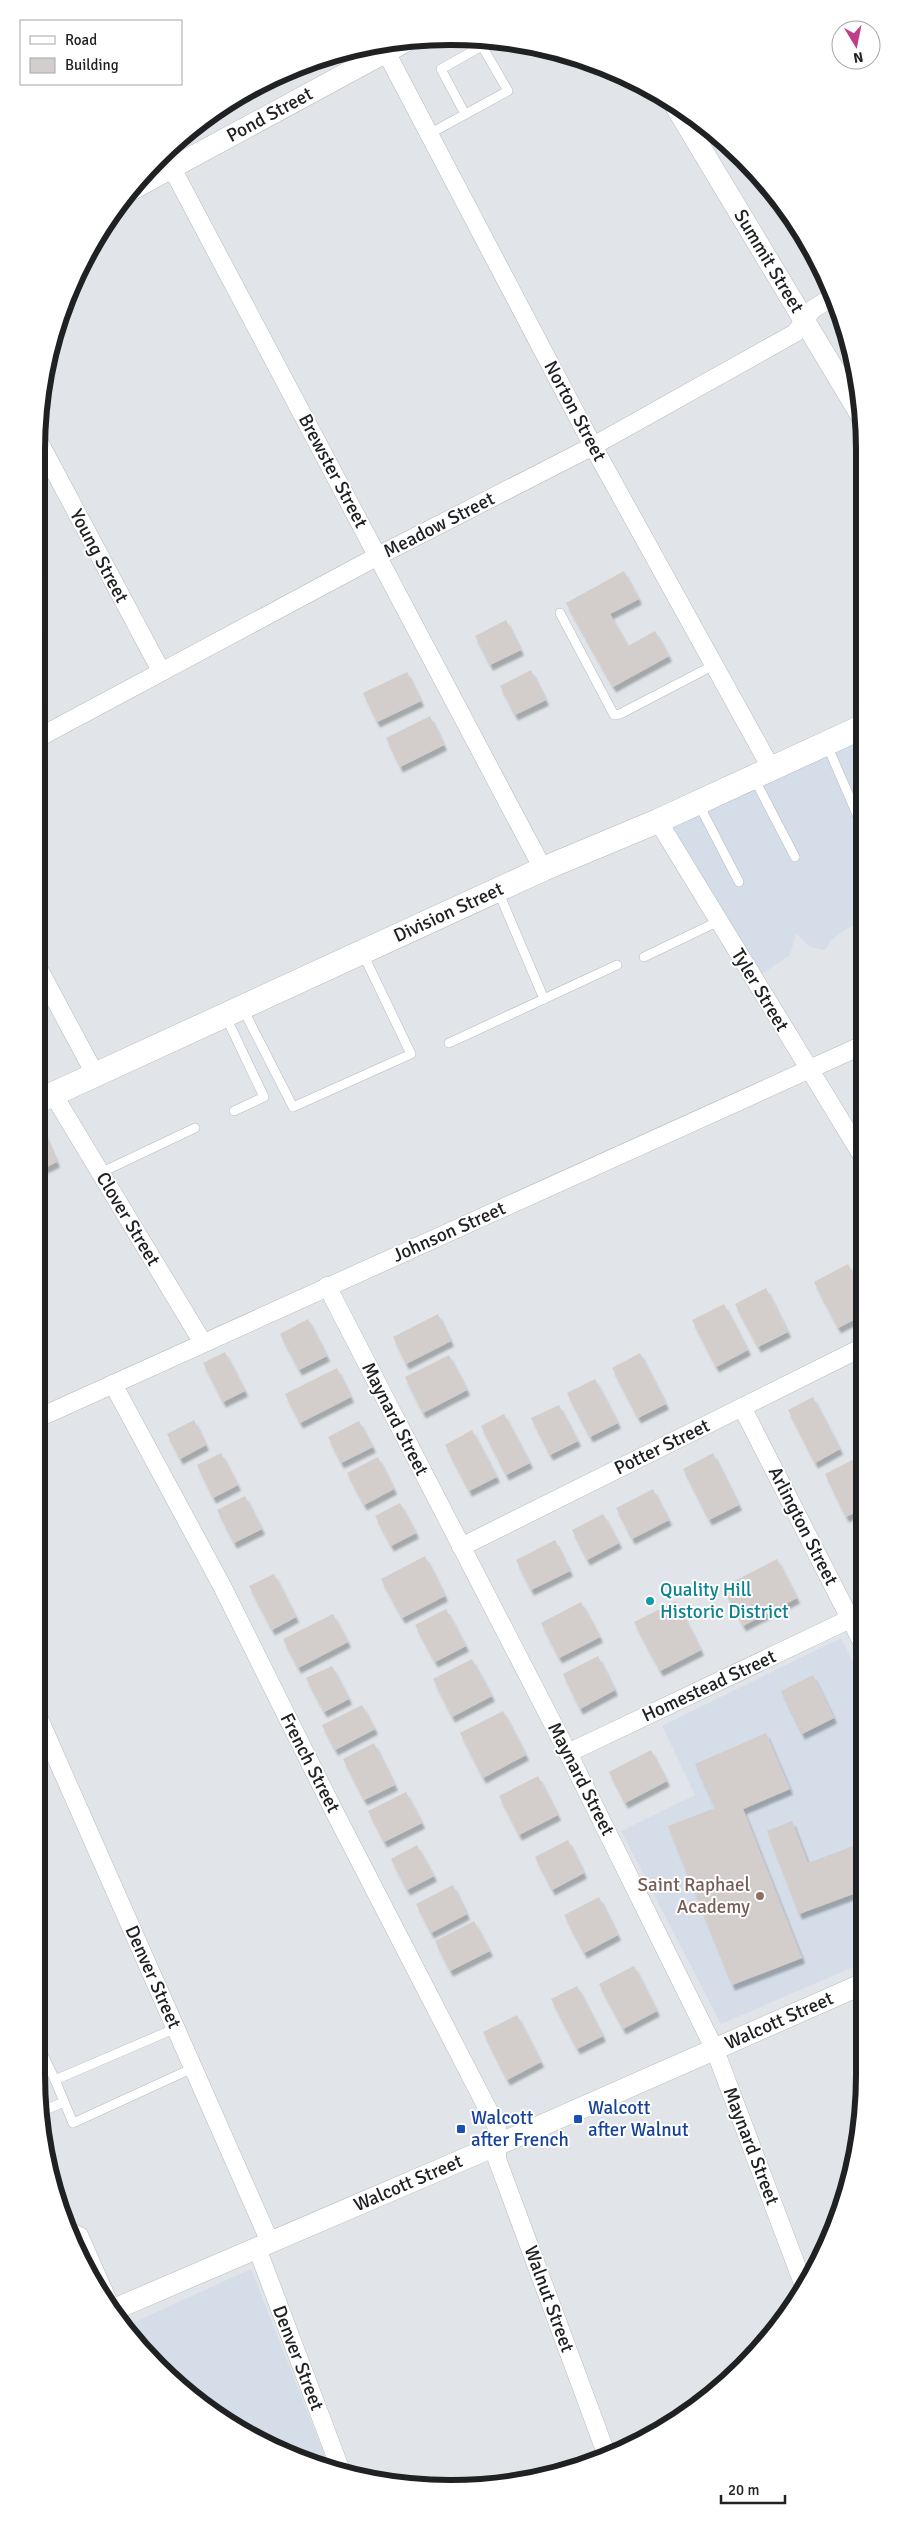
<svg xmlns="http://www.w3.org/2000/svg" width="901" height="2525" viewBox="0 0 901 2525" font-family="Signika,sans-serif">
  <style>
    .built { fill: #d4dde8 }
    .building { fill: #d3cdcb; filter: url(#shadow) }
    .lines { fill: none; stroke-linecap: round; stroke-linejoin: round }
    .service-casing { stroke: #b6babe; stroke-width: 10 }
    .minor-casing { stroke: #b6babe; stroke-width: 19 }
    .tertiary-casing { stroke: #b6babe; stroke-width: 22 }
    .secondary-casing { stroke: #b6babe; stroke-width: 25 }
    .service { stroke: #fff; stroke-width: 9 }
    .minor { stroke: #fff; stroke-width: 18 }
    .tertiary { stroke: #fff; stroke-width: 21 }
    .secondary { stroke: #fff; stroke-width: 24 }
    .culture-dot { fill: #0f9aa8; stroke: #fff; stroke-width: 2 }
    .education-dot { fill: #8d6e63; stroke: #fff; stroke-width: 2 }
    .transit-dot { fill: #1a4fb4; stroke: #fff; stroke-width: 2 }
    .labels { text-anchor: middle; dominant-baseline: central; stroke-width: 4; stroke-linejoin: round; paint-order: stroke }
    .street-label { font-size: 19px; fill: #202123; stroke: #fff }
    .culture-label { font-size: 19px; fill: #0d838f; stroke: #fff; text-anchor: start }
    .education-label { font-size: 19px; fill: #785e54; stroke: #fff; text-anchor: end }
    .transit-label { font-size: 19px; fill: #164399; stroke: #fff; text-anchor: start }
    .rim { fill: none; stroke: #202123; stroke-width: 6 }
  </style>
  <defs>
    <filter id="shadow"><feDropShadow dx="3" dy="5.5" stdDeviation="1" flood-color="#0004"/></filter>
  </defs>
  <rect width="100%" height="100%" fill="#e1e5e9"/>
  <!-- built -->
  <g class="built">
    <path d="M854 725 862 744V822L858 823 862 850V924L850 927 832 939 825 950 810 947 796 933 790 955 751 981 654 812Z"/>
    <path d="M841 1638 864 1685 865 1962 721 2024 621 1831 695 1795 662 1726Z"/>
    <path d="M251 2269 328 2464 267 2446 199 2403 139 2348 126 2326Z"/>
  </g>
  <!-- building -->
  <g class="building">
    <path d="M624 571 639 599 610 614 628 646 655 631 669 656 613 687 566 603Z"/>
    <path d="M506 620 521 650 490 665 475 636Z"/>
    <path d="M531 670 546 700 515 715 500 686Z"/>
    <path d="M407 672 421 701 377 722 363 693Z"/>
    <path d="M430 716 444 745 400 767 386 738Z"/>
    <path d="M42 1128 57 1162 36 1172V1130Z"/>
    <path d="M848 1264 863 1293V1315L838 1328 814 1282Z"/>
    <path d="M766 1288 788 1332 758 1347 735 1304Z"/>
    <path d="M724 1304 748 1350 716 1367 692 1320Z"/>
    <path d="M438 1314 451 1341 406 1364 393 1337Z"/>
    <path d="M308 1319 327 1356 299 1370 280 1334Z"/>
    <path d="M225 1352 245 1391 223 1402 203 1363Z"/>
    <path d="M640 1353 666 1404 638 1418 612 1368Z"/>
    <path d="M449 1355 467 1390 423 1413 405 1377Z"/>
    <path d="M337 1368 351 1397 300 1423 285 1394Z"/>
    <path d="M595 1379 618 1423 590 1437 567 1393Z"/>
    <path d="M813 1397 840 1449 815 1463 788 1410Z"/>
    <path d="M559 1405 578 1441 550 1455 531 1418Z"/>
    <path d="M504 1414 530 1463 506 1475 481 1426Z"/>
    <path d="M194 1420 206 1445 180 1459 167 1434Z"/>
    <path d="M359 1421 373 1447 341 1463 328 1437Z"/>
    <path d="M472 1430 497 1477 469 1491 445 1445Z"/>
    <path d="M221 1453 238 1485 213 1498 197 1465Z"/>
    <path d="M713 1453 739 1505 709 1520 683 1469Z"/>
    <path d="M378 1457 394 1489 364 1505 347 1473Z"/>
    <path d="M856 1458 863 1471 864 1508 846 1517 825 1474Z"/>
    <path d="M653 1489 669 1520 632 1539 616 1508Z"/>
    <path d="M245 1496 262 1529 234 1543 217 1510Z"/>
    <path d="M400 1503 416 1533 391 1546 375 1516Z"/>
    <path d="M603 1514 619 1543 587 1560 572 1530Z"/>
    <path d="M555 1540 570 1571 531 1590 516 1560Z"/>
    <path d="M425 1556 445 1596 402 1618 381 1579Z"/>
    <path d="M777 1559 797 1598 743 1626 723 1587Z"/>
    <path d="M274 1574 296 1617 272 1630 249 1586Z"/>
    <path d="M676 1601 701 1650 660 1671 634 1622Z"/>
    <path d="M581 1602 600 1637 559 1658 541 1623Z"/>
    <path d="M446 1609 466 1646 435 1662 415 1625Z"/>
    <path d="M333 1614 348 1642 298 1668 283 1639Z"/>
    <path d="M598 1656 615 1690 580 1709 563 1674Z"/>
    <path d="M472 1659 492 1696 452 1717 433 1679Z"/>
    <path d="M332 1666 349 1699 324 1712 306 1678Z"/>
    <path d="M813 1675 834 1718 802 1734 781 1691Z"/>
    <path d="M362 1705 375 1729 335 1750 322 1725Z"/>
    <path d="M503 1711 526 1755 483 1778 460 1733Z"/>
    <path d="M766 1733 790 1789 743 1809 802 1958 732 1985 668 1826 715 1808 695 1764Z"/>
    <path d="M374 1743 395 1785 364 1800 343 1759Z"/>
    <path d="M651 1750 667 1781 625 1803 609 1772Z"/>
    <path d="M538 1776 558 1815 519 1835 499 1796Z"/>
    <path d="M406 1792 422 1823 384 1842 368 1811Z"/>
    <path d="M792 1821 808 1863 864 1842V1890L799 1914 767 1831Z"/>
    <path d="M568 1840 584 1873 552 1890 535 1857Z"/>
    <path d="M417 1845 434 1876 407 1890 391 1859Z"/>
    <path d="M453 1885 467 1914 431 1933 416 1904Z"/>
    <path d="M599 1897 618 1935 584 1953 564 1915Z"/>
    <path d="M474 1921 490 1951 450 1971 435 1941Z"/>
    <path d="M634 1966 657 2011 623 2029 599 1984Z"/>
    <path d="M577 1986 603 2036 577 2049 551 1999Z"/>
    <path d="M517 2015 541 2062 507 2080 483 2032Z"/>
  </g>
  <g class="lines">
    <!-- service casing -->
    <g class="service-casing">
      <g id="service">
        <path d="M429 134 508 91 482 46 441 69 465 114"/>
        <path d="M560 613 614 715 620 714 714 665"/>
        <path d="M827 745 862 826"/>
        <path d="M754 778 795 857"/>
        <path d="M698 803 739 882"/>
        <path d="M498 891 544 999"/>
        <path d="M644 957 719 921"/>
        <path d="M243 1009 293 1107 411 1054 362 952"/>
        <path d="M225 1015 264 1097 234 1111"/>
        <path d="M449 1043 617 965"/>
        <path d="M100 1173 195 1128"/>
        <path d="M36 2040 55 2080 176 2028"/>
        <path d="M55 2080 73 2123 193 2068"/>
        <path d="M40 2112 64 2102"/>
        <path d="M61 2209 67 2225 66 2228"/>
        <path d="M67 2225 83 2233 116 2308"/>
      </g>
    </g>
    <!-- minor casing -->
    <g class="minor-casing">
      <g id="minor">
        <path d="M386 52 593 446 771 768"/>
        <path d="M164 153 543 869"/>
        <path d="M38 440 161 671"/>
        <path d="M36 739 378 556 593 446 795 333 813 309 831 298"/>
        <path d="M658 821 863 1157"/>
        <path d="M36 964 95 1074"/>
        <path d="M53 1094 203 1343"/>
        <path d="M327 1286 568 1753 715 2050 804 2286"/>
        <path d="M113 1384 222 1586 334 1811 497 2127V2159L606 2453"/>
        <path d="M742 1407 864 1646"/>
        <path d="M36 1419 863 1045"/>
        <path d="M461 1547 863 1347"/>
        <path d="M36 1712 270 2242"/>
        <path d="M568 1753 850 1619"/>
        <path d="M257 2248 340 2468"/>
      </g>
    </g>
    <!-- tertiary casing -->
    <g class="tertiary-casing">
      <g id="tertiary">
        <path id="s1" d="M676 107 861 415"/>
        <path id="s2" d="M129 191 410 39"/>
        <path id="s3" d="M115 2309 497 2145 865 1983"/>
      </g>
    </g>
    <!-- secondary casing -->
    <g class="secondary-casing">
      <g id="secondary">
        <path id="s4" d="M36 1102 543 869 658 821 862 727"/>
      </g>
    </g>
    <!-- service -->
    <use href="#service" class="service"/>
    <!-- minor -->
    <use href="#minor" class="minor"/>
    <!-- tertiary -->
    <use href="#tertiary" class="tertiary"/>
    <!-- secondary -->
    <use href="#secondary" class="secondary"/>
  </g>
  <!-- markers -->
  <circle class="culture-dot" cx="650" cy="1601" r="5"/>
  <circle class="education-dot" cx="760" cy="1896" r="5"/>
  <g class="transit-dot">
    <rect x="573" y="2114" width="10" height="10" rx="2.5"/>
    <rect x="456" y="2124" width="10" height="10" rx="2.5"/>
  </g>
  <g class="labels">
    <!-- street labels -->
    <g class="street-label">
      <text stroke="none"><textPath href="#s2" startOffset="160">Pond Street</textPath></text>
      <text stroke="none"><textPath href="#s1" startOffset="180">Summit Street</textPath></text>
      <text transform="translate(575 411) rotate(62)">Norton Street</text>
      <text transform="translate(333 471) rotate(62)">Brewster Street</text>
      <text transform="translate(439 525) rotate(-27)">Meadow Street</text>
      <text transform="translate(99 556) rotate(62)">Young Street</text>
      <text stroke="none"><textPath href="#s4" startOffset="454">Division Street</textPath></text>
      <text transform="translate(760 990) rotate(59)">Tyler Street</text>
      <text transform="translate(128 1219) rotate(59)">Clover Street</text>
      <text transform="translate(449 1232) rotate(-24)">Johnson Street</text>
      <text transform="translate(395 1419) rotate(63)">Maynard Street</text>
      <text transform="translate(662 1447) rotate(-26)">Potter Street</text>
      <text transform="translate(803 1526) rotate(63)">Arlington Street</text>
      <text transform="translate(709 1686) rotate(-25)">Homestead Street</text>
      <text transform="translate(310 1763) rotate(63)">French Street</text>
      <text transform="translate(581 1779) rotate(63)">Maynard Street</text>
      <text transform="translate(153 1977) rotate(66)">Denver Street</text>
      <text stroke="none"><textPath href="#s3" startOffset="724">Walcott Street</textPath></text>
      <text transform="translate(751 2146) rotate(69)">Maynard Street</text>
      <text stroke="none"><textPath href="#s3" startOffset="319">Walcott Street</textPath></text>
      <text transform="translate(549 2299) rotate(70)">Walnut Street</text>
      <text transform="translate(298 2358) rotate(69)">Denver Street</text>
    </g>
    <!-- culture labels -->
    <g class="culture-label">
      <text x="660" y="1590">Quality Hill<tspan x="660" dy="22">Historic District</tspan></text>
    </g>
    <!-- education labels -->
    <g class="education-label">
      <text x="750" y="1885">Saint Raphael<tspan x="750" dy="22">Academy</tspan></text>
    </g>
    <!-- transit labels -->
    <g class="transit-label">
      <text x="588" y="2108">Walcott<tspan x="588" dy="22">after Walnut</tspan></text>
      <text x="471" y="2118">Walcott<tspan x="471" dy="22">after French</tspan></text>
    </g>
  </g>
  <!-- crop -->
  <path d="M0 0H901V2525H0ZM450 45H451A405 405 0 0 1 856 450V2075A405 405 0 0 1 451 2480H450A405 405 0 0 1 45 2075V450A405 405 0 0 1 450 45Z" fill="#fff" fill-rule="evenodd"/>
  <path class="rim" d="M450 45H451A405 405 0 0 1 856 450V2075A405 405 0 0 1 451 2480H450A405 405 0 0 1 45 2075V450A405 405 0 0 1 450 45Z"/>
  <!-- legend -->
  <rect x="20" y="20" width="162" height="65" fill="#ffffff" stroke="#a6a6a7"/>
  <rect x="30" y="36" width="25" height="8" fill="#ffffff" stroke="#a6a6a7"/>
  <text x="65" y="45" font-size="15" fill="#202123">Road</text>
  <rect x="30" y="58" width="25" height="15" fill="#d3cdcb" stroke="#a6a6a7"/>
  <text x="65" y="70" font-size="15" fill="#202123">Building</text>
  <!-- north arrow -->
  <g transform="translate(856 45) rotate(170)"><circle r="24" fill="#ffffff" stroke="#a6a6a7"/>
  <path d="M0-4L9 19L0 12L-9 19Z" fill="#bf3e89"/>
  <text y="-8" font-size="14" font-weight="bold" text-anchor="middle" fill="#202123">N</text>
  </g>
  <!-- scale -->
  <path d="M721 2495v8h64v-8" fill="none" stroke="#202123" stroke-width="2.5"/>
  <text x="728" y="2495" font-size="15" fill="#202123" stroke="#ffffff" stroke-width="4" paint-order="stroke">20 m</text>
</svg>
